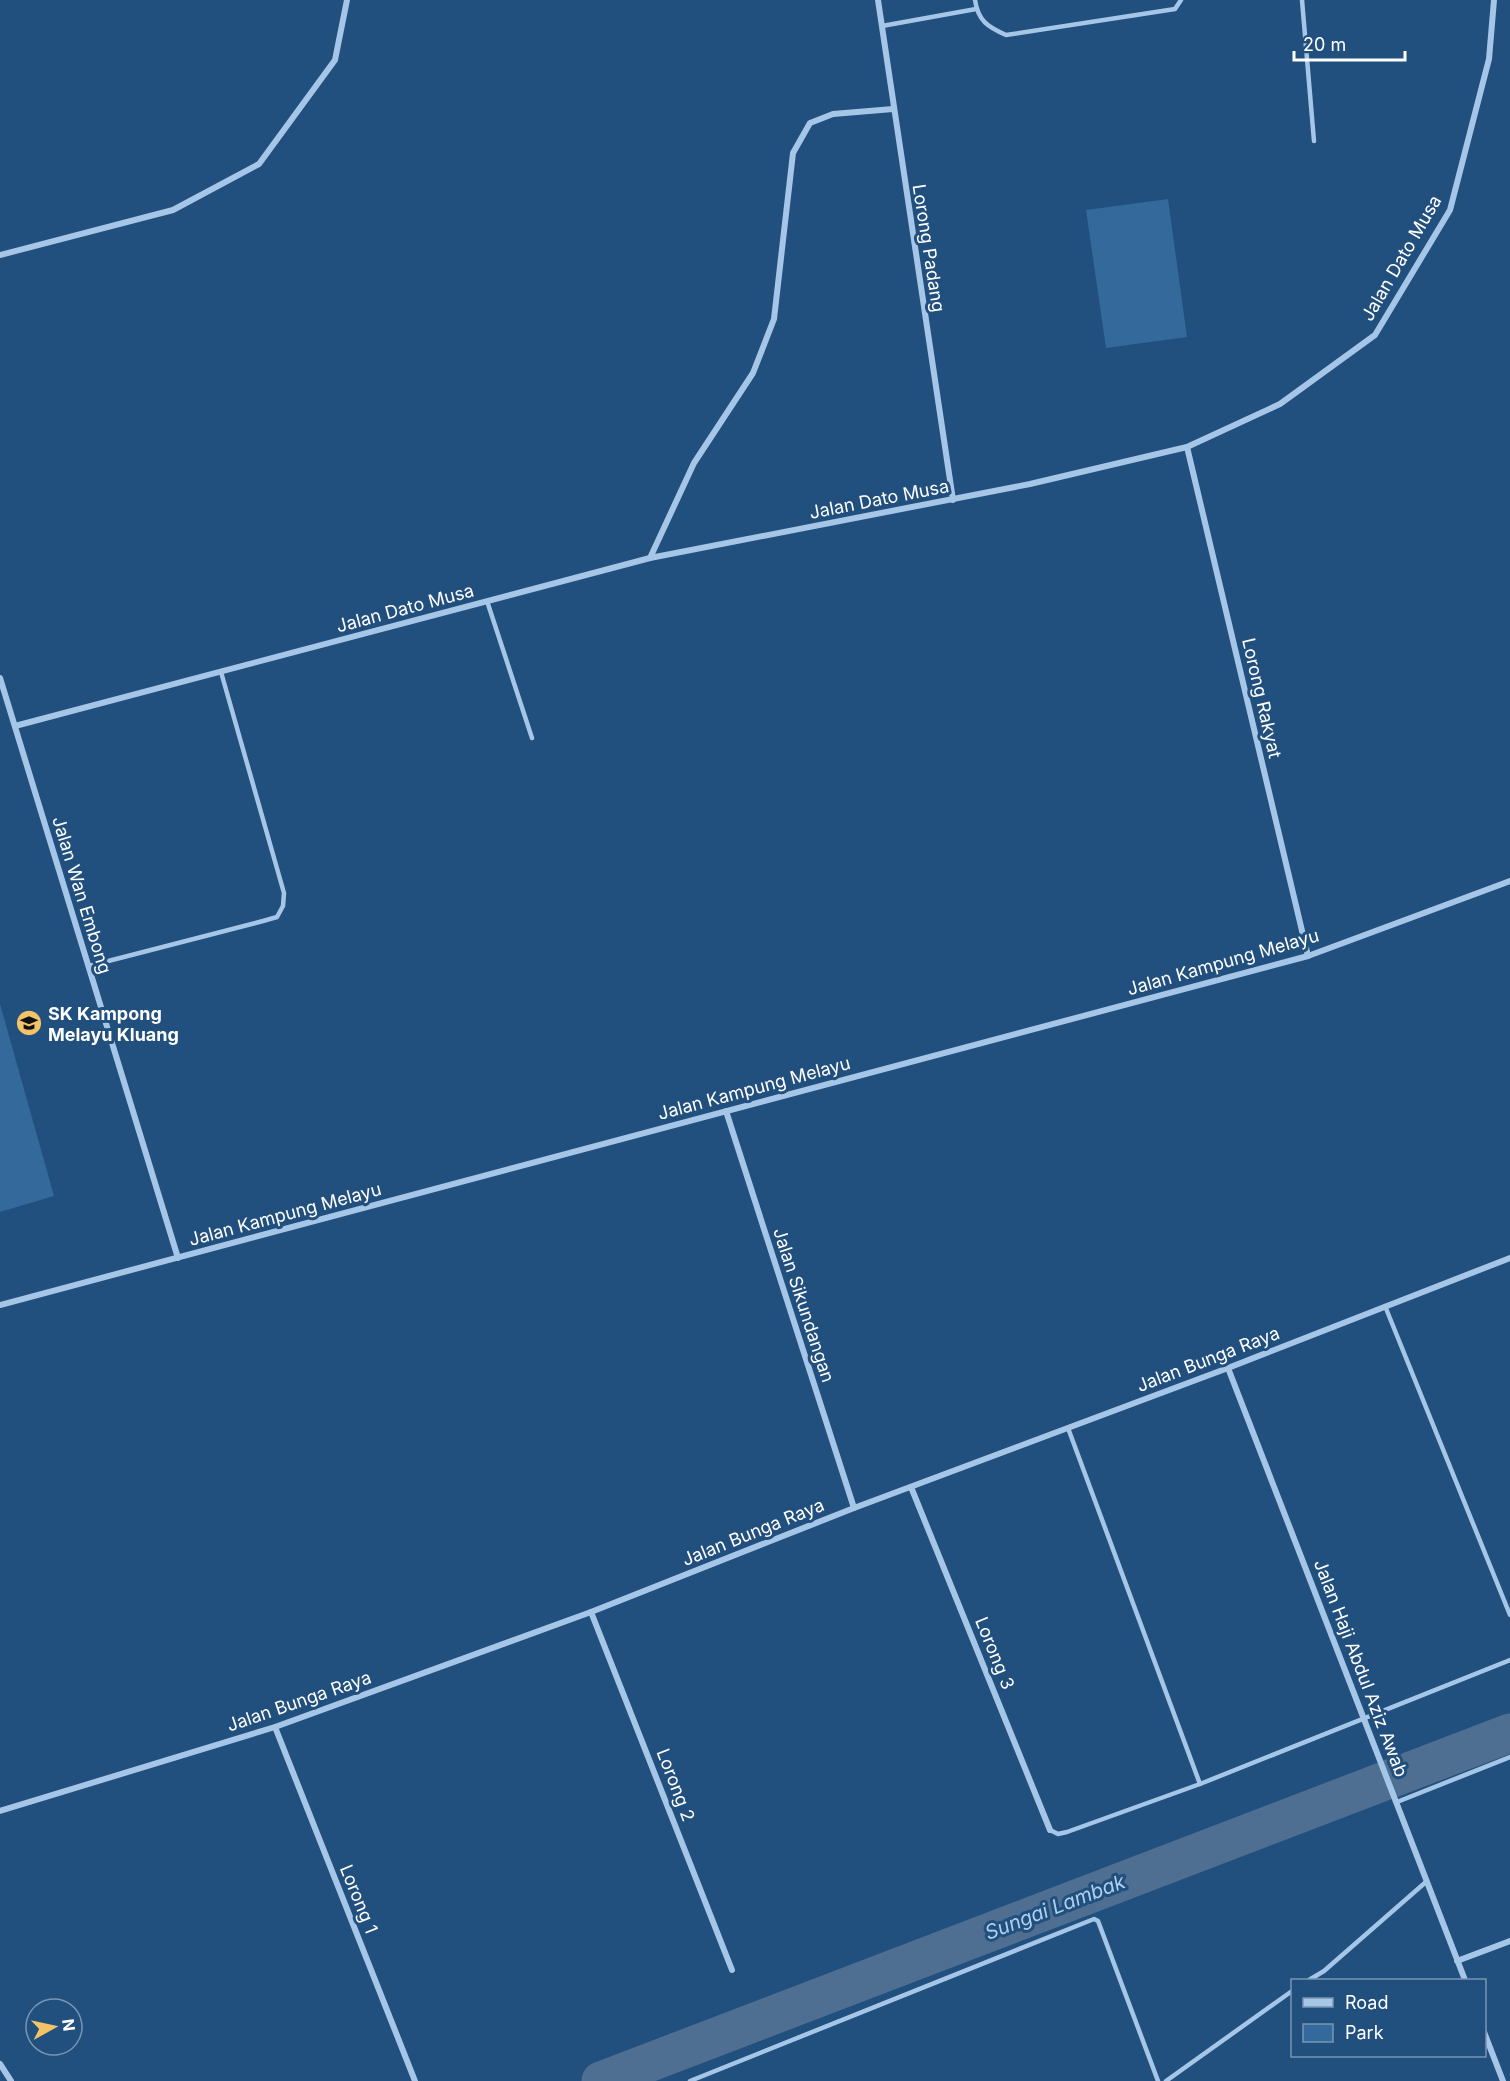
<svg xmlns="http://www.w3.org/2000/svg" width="1510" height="2081" viewBox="0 0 1510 2081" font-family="Inter,sans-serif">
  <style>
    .green { fill: #34699c }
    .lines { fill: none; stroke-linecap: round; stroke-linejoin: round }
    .canal { stroke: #4e6f91; stroke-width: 39 }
    .lane { stroke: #a5c6e7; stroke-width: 4.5 }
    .street { stroke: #a5c6e7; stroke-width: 6 }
    .labels { text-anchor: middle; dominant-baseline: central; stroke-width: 6; stroke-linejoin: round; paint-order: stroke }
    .street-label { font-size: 18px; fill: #fff; stroke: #214f7e }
    .poi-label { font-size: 18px; font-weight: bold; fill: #fff; stroke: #214f7e; text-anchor: start }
    .water-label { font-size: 20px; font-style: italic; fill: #b1d0ee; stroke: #214f7e }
  </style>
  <rect width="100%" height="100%" fill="#214f7e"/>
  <!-- green -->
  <g class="green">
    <path d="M1168 199 1187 337 1106 348 1086 210Z"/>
    <path d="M0 1004 54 1196 0 1212Z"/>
  </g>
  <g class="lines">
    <!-- canal -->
    <path class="canal" d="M601 2081 1510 1733"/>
    <!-- lane -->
    <g class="lane">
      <path d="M975 0C978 21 988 27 1006 35L1175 9 1181 0"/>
      <path d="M1302 0 1314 141"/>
      <path d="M882 26 976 9"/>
      <path d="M487 601 532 738"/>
      <path d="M89 966 263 921 277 917 283 906 284 893 221 672"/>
      <path d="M1385 1306 1510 1615"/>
      <path d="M1200 1784 1510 1660"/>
      <path d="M1397 1802 1510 1757"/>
      <path d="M1050 1830 1058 1834 1067 1832 1200 1784 1068 1428"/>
      <path d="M1309 1980 1324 1971 1427 1881"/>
      <path d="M690 2081 1094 1919 1098 1921 1158 2081"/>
      <path d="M1166 2081 1292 1991"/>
    </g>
    <!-- street -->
    <g class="street">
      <path d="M878 0 953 500"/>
      <path d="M0 255 173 210 259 164 335 60 347 0"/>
      <path d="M1187 447 1308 956"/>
      <path d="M650 558 694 463 753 373 774 319 793 153 810 123 833 114 893 109"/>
      <path d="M0 678 178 1258"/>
      <path d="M15 726 650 558 1030 484 1187 447 1280 404 1375 335 1450 210 1489 59 1494 0"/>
      <path d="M726 1111 854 1508"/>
      <path d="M0 1305 1308 956 1510 881"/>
      <path d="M1228 1368 1465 1980"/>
      <path d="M911 1487 1050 1830"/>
      <path d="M591 1612 732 1970"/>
      <path d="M275 1727 415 2081"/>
      <path d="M0 1811 275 1727 591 1612 854 1508 1228 1368 1510 1258"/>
      <path d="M1457 1961 1510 1941"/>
      <path d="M1484 2032 1503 2081"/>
      <path d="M0 2064 11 2081"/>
    </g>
  </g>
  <!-- icons -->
  <defs>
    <g id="school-disc" transform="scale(1.35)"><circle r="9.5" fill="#f3c367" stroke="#214f7e"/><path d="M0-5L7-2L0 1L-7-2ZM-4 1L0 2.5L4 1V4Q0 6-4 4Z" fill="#111"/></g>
  </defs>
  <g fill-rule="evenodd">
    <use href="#school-disc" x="29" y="1023"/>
  </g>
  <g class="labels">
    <!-- street labels -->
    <g class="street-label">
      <text transform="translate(929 248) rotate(81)">Lorong Padang</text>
      <text transform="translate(1401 258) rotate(-60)">Jalan Dato Musa</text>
      <text transform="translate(879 499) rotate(-11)">Jalan Dato Musa</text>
      <text transform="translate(405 608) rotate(-15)">Jalan Dato Musa</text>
      <text transform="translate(1262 698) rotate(77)">Lorong Rakyat</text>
      <text transform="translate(82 895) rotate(73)">Jalan Wan Embong</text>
      <text transform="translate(1223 962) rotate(-16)">Jalan Kampung Melayu</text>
      <text transform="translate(754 1088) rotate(-15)">Jalan Kampung Melayu</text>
      <text transform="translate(285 1214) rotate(-15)">Jalan Kampung Melayu</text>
      <text transform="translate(804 1305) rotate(72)">Jalan Sikundangan</text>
      <text transform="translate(1208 1359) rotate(-21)">Jalan Bunga Raya</text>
      <text transform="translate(753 1532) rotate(-22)">Jalan Bunga Raya</text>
      <text transform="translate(995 1653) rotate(68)">Lorong 3</text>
      <text transform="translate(1361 1668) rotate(69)">Jalan Haji Abdul Aziz Awab</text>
      <text transform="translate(299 1701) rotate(-19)">Jalan Bunga Raya</text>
      <text transform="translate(676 1785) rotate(69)">Lorong 2</text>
      <text transform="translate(359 1899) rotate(68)">Lorong 1</text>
    </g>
    <!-- poi labels -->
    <g class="poi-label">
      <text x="48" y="1013">SK Kampong<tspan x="48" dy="21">Melayu Kluang</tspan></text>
    </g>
    <!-- water labels -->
    <g class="water-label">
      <text transform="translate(1055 1907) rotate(-21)">Sungai Lambak</text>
    </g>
  </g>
  <!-- legend -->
  <rect x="1291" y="1979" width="195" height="78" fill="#214f7e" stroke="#7a95b2" stroke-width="1.5"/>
  <rect x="1303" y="1998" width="30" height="9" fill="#a5c6e7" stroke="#7a95b2" stroke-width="1.5"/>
  <text x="1345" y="2009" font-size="18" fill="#ffffff">Road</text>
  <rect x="1303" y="2024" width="30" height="18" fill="#34699c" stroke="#7a95b2" stroke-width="1.5"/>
  <text x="1345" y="2039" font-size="18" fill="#ffffff">Park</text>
  <!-- north arrow -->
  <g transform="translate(54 2027) rotate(82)"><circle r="28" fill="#214f7e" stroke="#7a95b2" stroke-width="1.5"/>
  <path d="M0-4.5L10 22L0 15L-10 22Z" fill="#f3c367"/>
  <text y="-9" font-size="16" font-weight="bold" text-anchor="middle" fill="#ffffff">N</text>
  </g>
  <!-- scale -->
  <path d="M1294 51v9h111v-9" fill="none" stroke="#ffffff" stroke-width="3"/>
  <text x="1303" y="51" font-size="18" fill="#ffffff" stroke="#214f7e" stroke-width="4.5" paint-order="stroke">20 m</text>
</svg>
